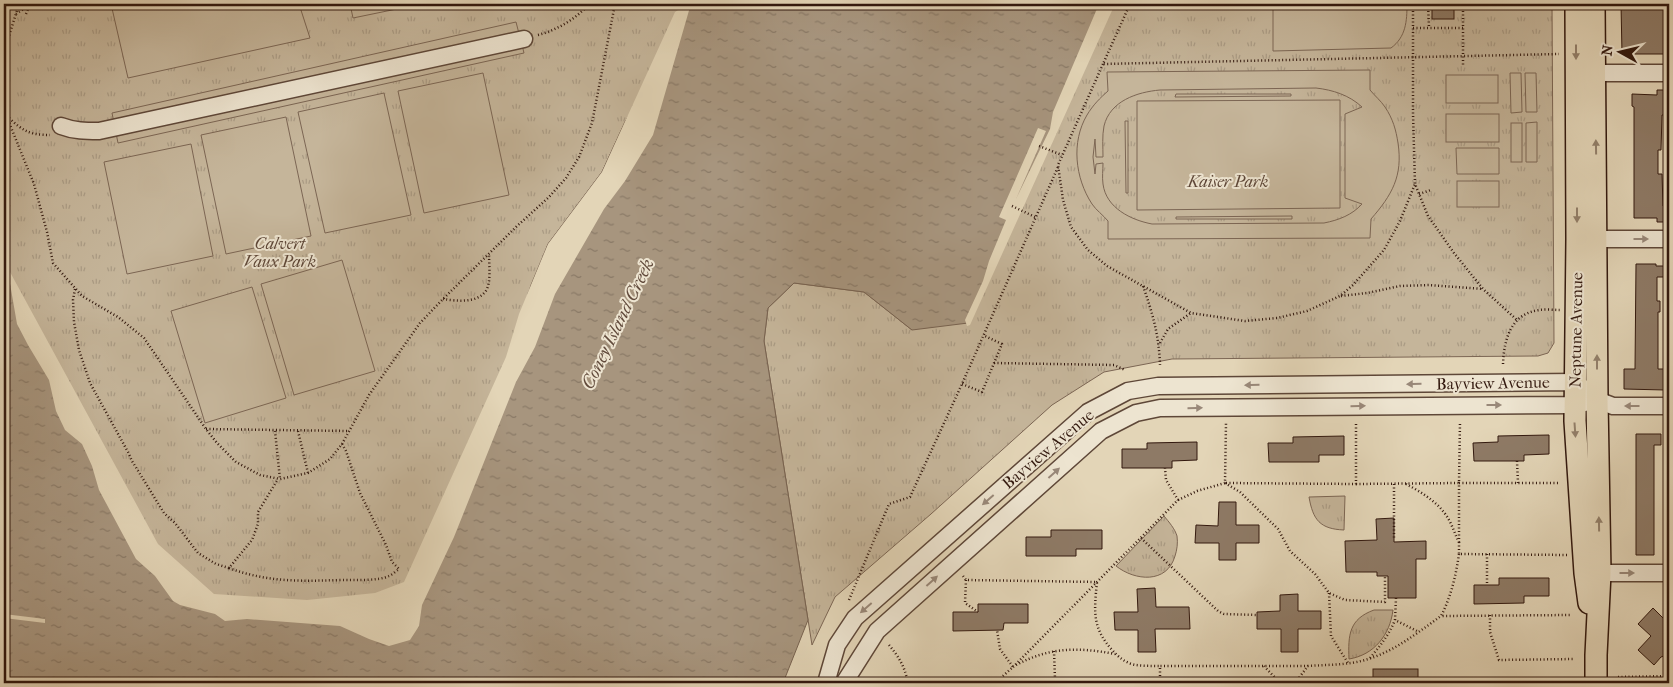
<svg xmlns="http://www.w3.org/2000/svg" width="1673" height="687" viewBox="0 0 1673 687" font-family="'IM FELL French Canon',serif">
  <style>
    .park { fill: url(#park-tufts); stroke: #7c6654 }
    .garden { fill: #c5b59a; stroke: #7c6654; fill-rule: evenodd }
    .water { fill: url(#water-ripples); stroke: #786351 }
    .pier { fill: #e3d5b7 }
    .building { fill: #8e7a66; stroke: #32180e }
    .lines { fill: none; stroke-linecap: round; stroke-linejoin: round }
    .minor-casing { stroke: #5e4738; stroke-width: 19 }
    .major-casing { stroke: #32180e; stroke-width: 24 }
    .path { stroke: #32180e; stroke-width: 2.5; stroke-dasharray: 1 2.5; stroke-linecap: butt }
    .minor { stroke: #ede4d0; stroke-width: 16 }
    .major { stroke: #e3d5b7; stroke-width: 21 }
    .oneway { fill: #93806b }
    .oneway2 { fill: #998879 }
    .labels { text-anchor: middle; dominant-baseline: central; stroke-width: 4; stroke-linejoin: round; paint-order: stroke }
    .park-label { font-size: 16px; font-style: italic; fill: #5e4738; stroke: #ede4d0 }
    .street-label { font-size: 16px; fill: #32180e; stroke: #ede4d0 }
    .water-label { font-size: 18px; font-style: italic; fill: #614a3b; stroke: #ede4d0 }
  </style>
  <defs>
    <pattern id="park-tufts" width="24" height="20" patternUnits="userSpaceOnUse" patternTransform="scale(1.25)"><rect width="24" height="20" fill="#c5b59a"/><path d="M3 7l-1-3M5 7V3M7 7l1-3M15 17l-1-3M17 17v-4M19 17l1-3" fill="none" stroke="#aa9b84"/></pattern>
    <pattern id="water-ripples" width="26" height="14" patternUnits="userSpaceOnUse" patternTransform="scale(1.25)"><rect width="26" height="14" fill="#a7957e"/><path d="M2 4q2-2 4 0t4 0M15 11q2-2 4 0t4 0" fill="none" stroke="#897966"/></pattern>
  </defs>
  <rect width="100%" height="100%" fill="#e3d5b7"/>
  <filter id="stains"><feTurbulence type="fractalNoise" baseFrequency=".004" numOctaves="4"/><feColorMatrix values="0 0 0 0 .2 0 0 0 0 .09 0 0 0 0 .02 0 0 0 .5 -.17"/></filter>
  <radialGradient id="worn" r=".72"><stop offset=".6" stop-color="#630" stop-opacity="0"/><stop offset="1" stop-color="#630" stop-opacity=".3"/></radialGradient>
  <!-- park -->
  <g class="park">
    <path d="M4 4H682L639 99 625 122 602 172 548 244 531 285 508 358 405 584 376 595 307 602 213 596 156 545 8 272 4 236Z"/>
    <path d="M1112 4H1552L1554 343 1548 353 1538 356 1172 359 1104 372 1052 405 931 514 835 597 812 645 764 341 768 308 794 283 864 292 912 330Z"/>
    <path d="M1345 496 1344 530C1320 529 1313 520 1309 497Z"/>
    <path d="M1164 516C1169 522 1175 529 1177 536 1178 543 1177 550 1175 556 1167 584 1135 581 1116 566Z"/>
    <path d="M1374 610H1393C1390 635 1374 655 1349 659 1348 635 1349 619 1374 610Z"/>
  </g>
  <!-- garden -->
  <g class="garden">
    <path d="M111 4H299L310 38 128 78Z"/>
    <path d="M350 4H421L353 18Z"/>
    <path d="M1273 4H1407C1407 21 1406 37 1391 48L1273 51Z"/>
    <path d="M516 22 524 53 118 143 112 113Z"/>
    <path d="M1370 70V90C1375 96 1381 101 1385 107 1393 119 1396 130 1398 143 1403 176 1392 195 1371 219L1370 238 1108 239V221C1103 215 1096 210 1092 204 1075 178 1071 142 1087 115 1093 105 1100 98 1108 91L1107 72ZM1316 88C1333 90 1349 95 1362 107L1345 114V198L1362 204C1352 215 1339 220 1324 223L1152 224C1131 220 1106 208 1103 184 1102 177 1103 170 1103 163L1096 164 1095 174 1093 157 1095 139 1096 157H1103C1103 147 1102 136 1104 126 1110 101 1137 92 1160 90Z"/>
    <path d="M483 73 509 195 424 213 398 91Z"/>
    <path d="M1510 73H1521L1522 112 1511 113Z"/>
    <path d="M1525 73H1536L1537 112H1526Z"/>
    <rect x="1446" y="75" width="52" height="28"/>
    <path d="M384 93 411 215 325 233 298 112Z"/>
    <path d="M1176 94H1291V96L1175 97Z"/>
    <path d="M1340 100V208L1137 210V101Z"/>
    <rect x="1446" y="114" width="53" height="28"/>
    <path d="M286 117 311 236 226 254 201 135Z"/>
    <path d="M1125 121H1128V193H1126Z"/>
    <path d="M1537 122V162H1526V123Z"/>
    <rect x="1511" y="123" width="11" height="39"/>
    <path d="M191 144 213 256 127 274 104 162Z"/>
    <path d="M1456 148H1499V174H1457Z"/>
    <rect x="1457" y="181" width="42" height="26"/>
    <path d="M1292 216V219H1176V217Z"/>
    <path d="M342 260 375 371 294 395 261 284Z"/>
    <path d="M252 287 286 398 205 423 171 311Z"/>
  </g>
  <!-- water -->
  <path class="water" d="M682 4H1112L968 323 912 330 864 292 794 283 768 308 764 341 808 620 783 683H4V236L8 272 156 545 213 596 307 602 376 595 405 584 508 358 548 244 602 172 625 122 639 99Z"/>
  <!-- pier -->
  <g class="pier">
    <path d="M1099 4H1115L970 325 967 326 965 320 983 281 989 261 1006 220 999 217 1038 128 1046 131 1016 199 1050 129 1053 112Z"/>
    <path d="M690 7 653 135 625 181 604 209 555 294 535 347 516 382 454 537 422 605 419 626 410 640 389 646 369 639 340 626 247 619 225 621 215 614 180 605 173 601 155 576 136 559 99 490 92 466 82 444 65 430 56 411 49 380 28 345 17 324 8 272H10L158 544 214 594 307 600 375 593 404 582 506 357 519 314 548 244 602 172 675 12 680 9Z"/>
    <path d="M4 614 45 619V623L4 618Z"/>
  </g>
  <!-- building -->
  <g class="building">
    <rect x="1432" y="4" width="22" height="15"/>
    <path d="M1621 4H1669V54H1622Z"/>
    <path d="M1657 90H1669L1668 115H1662L1661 150H1658V174H1662L1663 206H1669V222H1657V218H1634V107L1632 106V94L1657 95Z"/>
    <path d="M1636 264H1656V266H1669V277H1657V301H1660V312H1658V369H1666L1665 390 1624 389V369H1635Z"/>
    <path d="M1636 434H1661V445H1654V555H1636Z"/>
    <path d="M1549 435V454L1524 455V461H1474L1473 443 1498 442V436Z"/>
    <path d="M1344 436V455H1319V462H1269L1268 443H1293V437Z"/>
    <path d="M1197 442V460L1172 461V468H1122V449H1147V443Z"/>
    <path d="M1219 502H1236V525H1259V543H1236V560H1219V543H1195L1196 525 1218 526Z"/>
    <path d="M1394 518V542L1426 541V559H1416V598H1388V576H1377V572H1346L1345 541 1377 540 1376 519Z"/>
    <path d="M1051 530H1102V549H1076V556H1026V537H1051Z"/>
    <path d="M1499 578H1549V596H1524V603L1474 604V585H1499Z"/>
    <path d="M1155 588 1156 607H1189L1190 629H1155L1156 652H1138V630H1115L1114 612H1138L1137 589Z"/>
    <path d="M1298 594V611H1321V629H1298V652H1281V629H1257V612L1280 611V595Z"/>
    <path d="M978 604H1028V623H1004L1003 630 953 631V612H978Z"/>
    <path d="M1653 608 1664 619 1669 617V654L1661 657 1654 665 1638 650 1651 636 1638 624Z"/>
    <rect x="1373" y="669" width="45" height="14"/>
  </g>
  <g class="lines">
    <!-- minor casing -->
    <g class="minor-casing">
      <g id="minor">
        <path d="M1595 73H1669"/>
        <path d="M61 126C74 131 86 131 99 131L524 39"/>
        <path d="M1584 239H1669"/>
        <path d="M1590 573H1669"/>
        <path d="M826 683 837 645 855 618 1088 412 1128 391 1158 386 1576 382 1597 400 1613 406H1669"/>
        <path d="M844 683 877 631 1101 431 1136 413 1160 408 1575 405 1585 403"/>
      </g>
    </g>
    <!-- major casing -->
    <g class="major-casing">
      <g id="major">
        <path d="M1576 4 1577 239 1575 421 1585 573 1589 603"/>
        <path d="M1594 4 1597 400 1600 573 1596 655V683"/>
      </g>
    </g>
    <!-- path -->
    <g class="path">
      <path d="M1130 4 1103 64 1559 54"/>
      <path d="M1413 4V113L1415 184 1428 216 1454 253 1483 289 1517 320"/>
      <path d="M1428 4 1429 27"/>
      <path d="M1463 4V67"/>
      <path d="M16 14 31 4"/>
      <path d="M26 14 30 5"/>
      <path d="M1413 28H1463"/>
      <path d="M538 35C557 30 576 19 589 4"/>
      <path d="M4 52 19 4"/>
      <path d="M1103 64 1058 165 1063 200 1071 227 1088 250 1107 266 1191 313 1245 321 1277 318 1307 311 1340 296 1353 285 1384 250 1400 221 1415 184"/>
      <path d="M4 99 10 125 34 184 47 232 53 263 82 296 118 317 144 338 206 429 217 443 236 462 260 475 280 479 308 473 330 459 342 444 369 395 420 323 443 299 516 227 549 197 566 178 579 157 592 123 615 4"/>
      <path d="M9 118C23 131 30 135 50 135"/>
      <path d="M1039 146 1062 155"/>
      <path d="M1419 194 1431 190"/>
      <path d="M1012 206 1035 217"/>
      <path d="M1143 286C1153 314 1159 336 1160 365"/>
      <path d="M75 289 73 300 74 322 79 350 90 383 128 452 132 461 164 513 175 523 198 553 216 564 229 568 252 540 258 524V512L278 479"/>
      <path d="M1341 296 1367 293 1400 286 1429 285 1483 289"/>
      <path d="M443 299C456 301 479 304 487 289 491 279 489 265 489 254"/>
      <path d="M1160 343 1168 329 1191 313"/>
      <path d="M994 363 1114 365 1125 370"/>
      <path d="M1503 364C1504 339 1511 313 1540 310 1546 309 1554 310 1560 310"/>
      <path d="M962 384 982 392 1002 344 983 335"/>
      <path d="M206 429 349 431"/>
      <path d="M275 431 280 479"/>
      <path d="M298 431 308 473"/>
      <path d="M1517 461 1518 483"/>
      <path d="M1225 483 1240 492 1278 529 1290 551 1315 574 1329 593 1345 600 1385 602V576"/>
      <path d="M1226 483 1356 484V423"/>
      <path d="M1356 484 1459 483 1460 422"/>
      <path d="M1394 484V538"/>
      <path d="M1406 484C1421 492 1440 503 1449 520 1453 527 1455 535 1459 542V483H1560"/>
      <path d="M1178 500 1197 491 1225 483 1226 423"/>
      <path d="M1141 538 1218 611 1224 614 1257 615"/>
      <path d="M1459 542V554L1567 555"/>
      <path d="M1459 554C1456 575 1451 597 1441 616L1572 615"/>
      <path d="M1487 554V585"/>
      <path d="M229 568C269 583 303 581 343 580 355 580 379 581 389 576 392 575 396 571 399 569L392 562 386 545 360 493 346 451 342 444"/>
      <path d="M963 576 966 580 1097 582C1094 612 1092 628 1113 651 1119 658 1128 664 1136 665 1144 666 1152 666 1160 666"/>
      <path d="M966 580 965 603 978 612"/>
      <path d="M1329 593 1331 636 1348 663"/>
      <path d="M1396 598 1395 620 1419 632"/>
      <path d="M849 600 889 504 910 497 962 384 1058 167"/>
      <path d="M1490 615V632L1499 660 1575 659"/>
      <path d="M889 645C898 656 904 665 907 679"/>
      <path d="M1054 651 1055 679"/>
      <path d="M1370 658C1380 646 1389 635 1395 620"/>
      <path d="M1016 665C1050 647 1078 647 1115 654"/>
      <path d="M1264 666 1280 683"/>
      <path d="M1013 667 1178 500 1166 480 1165 468"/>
      <path d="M1618 677 1669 676V674"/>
      <path d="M995 683 1013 667 1000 649 997 630"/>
      <path d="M1160 683V666H1308"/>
      <path d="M1295 683 1308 666C1322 665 1337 665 1351 663 1386 658 1413 636 1441 616"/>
    </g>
    <!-- minor -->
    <use href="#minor" class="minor"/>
    <!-- major -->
    <use href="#major" class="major"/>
  </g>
  <!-- one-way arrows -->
  <defs><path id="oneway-solid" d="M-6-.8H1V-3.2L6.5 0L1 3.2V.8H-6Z" transform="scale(1.25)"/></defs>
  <g class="oneway">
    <use href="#oneway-solid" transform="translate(1576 52) rotate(90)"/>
    <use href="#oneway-solid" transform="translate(1596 147) rotate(-91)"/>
    <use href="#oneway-solid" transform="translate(1577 215) rotate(90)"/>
    <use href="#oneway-solid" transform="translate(1597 362) rotate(-90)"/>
    <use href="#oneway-solid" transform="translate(1575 430) rotate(86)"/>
    <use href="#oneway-solid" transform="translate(1599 524) rotate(-91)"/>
  </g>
  <g class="oneway2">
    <use href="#oneway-solid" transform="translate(1641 239)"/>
    <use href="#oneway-solid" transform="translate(1414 384) rotate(179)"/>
    <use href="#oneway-solid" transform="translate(1252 385) rotate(179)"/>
    <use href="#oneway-solid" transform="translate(1494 405)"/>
    <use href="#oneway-solid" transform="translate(1358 406) rotate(-1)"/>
    <use href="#oneway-solid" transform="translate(1632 406) rotate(180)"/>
    <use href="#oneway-solid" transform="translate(1195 408) rotate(-1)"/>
    <use href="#oneway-solid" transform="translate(1054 473) rotate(-42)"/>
    <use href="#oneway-solid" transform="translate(988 500) rotate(139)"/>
    <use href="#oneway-solid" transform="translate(1627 573)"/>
    <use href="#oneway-solid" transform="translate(932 581) rotate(-42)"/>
    <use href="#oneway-solid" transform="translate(866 608) rotate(139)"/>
  </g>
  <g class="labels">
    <!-- park labels -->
    <g class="park-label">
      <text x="1228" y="181">Kaiser Park</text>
      <text x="280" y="243">Calvert<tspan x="280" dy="18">Vaux Park</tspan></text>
    </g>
    <!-- street labels -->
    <g class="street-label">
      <text transform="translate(1576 330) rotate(-89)">Neptune Avenue</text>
      <text transform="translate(1493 383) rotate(-1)">Bayview Avenue</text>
      <text transform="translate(1048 449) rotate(-40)">Bayview Avenue</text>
    </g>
    <!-- water labels -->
    <g class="water-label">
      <text transform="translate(618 324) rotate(-64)">Coney Island Creek</text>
    </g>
  </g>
  <!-- margin -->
  <rect width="1673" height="687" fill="none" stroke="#e3d5b7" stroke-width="20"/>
  <rect x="5" y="5" width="1663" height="677" fill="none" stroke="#32180e" stroke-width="2.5"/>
  <rect x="10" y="10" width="1653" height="667" fill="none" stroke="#32180e"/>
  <!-- north arrow -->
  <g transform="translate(1620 52) rotate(278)" stroke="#ede4d0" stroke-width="4" paint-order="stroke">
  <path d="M0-4L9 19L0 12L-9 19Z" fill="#32180e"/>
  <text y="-8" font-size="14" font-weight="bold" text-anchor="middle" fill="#32180e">N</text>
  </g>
  <rect width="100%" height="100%" filter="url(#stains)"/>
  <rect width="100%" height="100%" fill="url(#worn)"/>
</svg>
